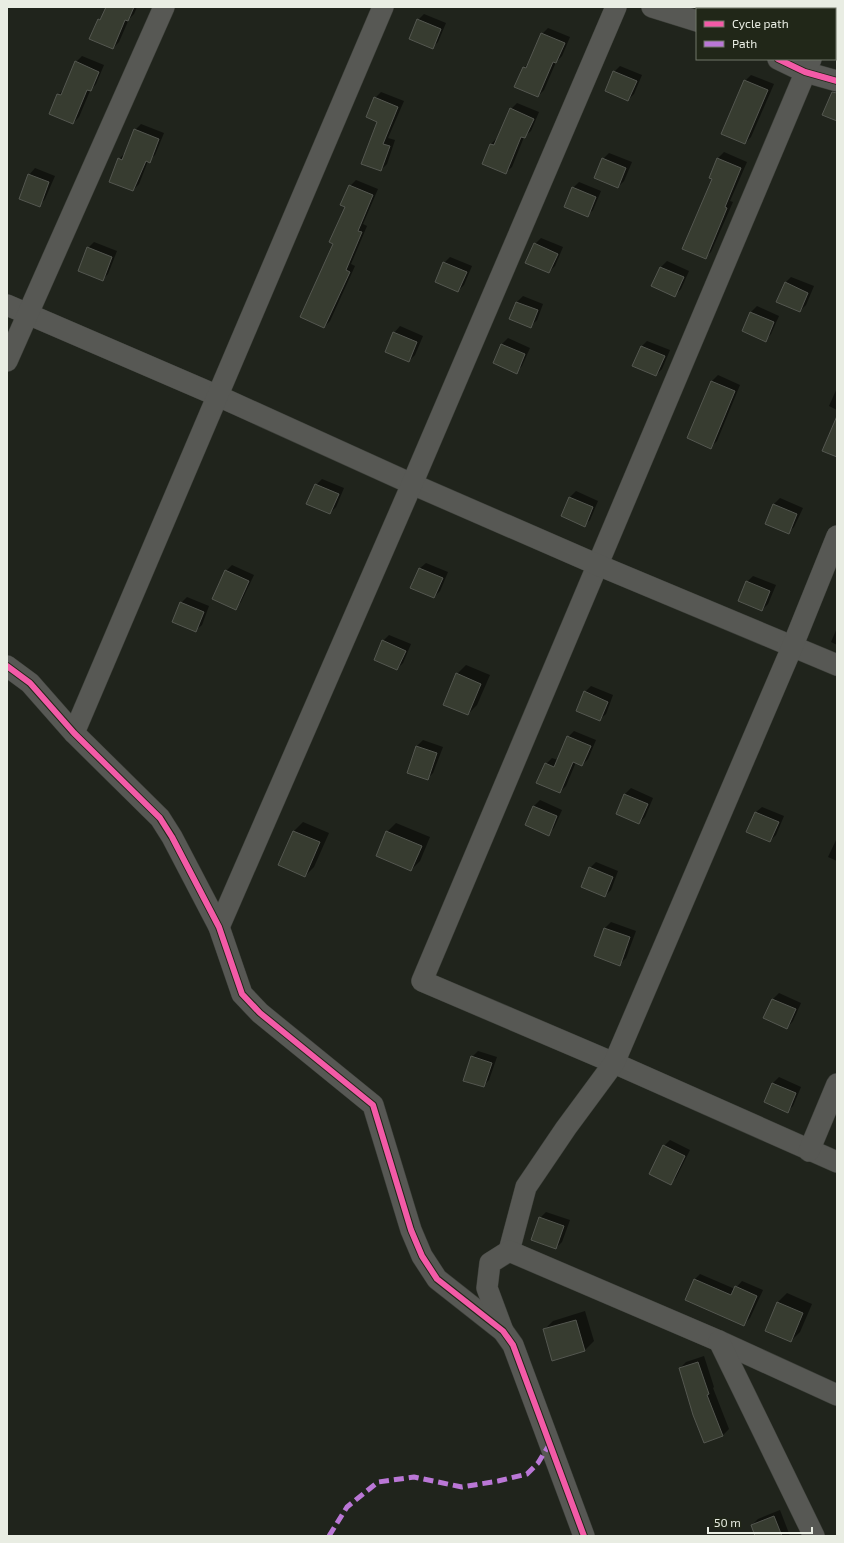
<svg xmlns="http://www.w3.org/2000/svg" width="844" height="1543" viewBox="0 0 844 1543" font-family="'Exo 2',sans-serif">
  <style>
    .shadow { fill: #0007 }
    .building { fill: #373c30; stroke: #545750 }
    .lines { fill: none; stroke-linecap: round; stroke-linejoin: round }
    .minor-casing { stroke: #3c3f39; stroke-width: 22 }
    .minor { stroke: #575854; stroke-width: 21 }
    .quiet { stroke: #ba77d6; stroke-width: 5; stroke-dasharray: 10 5; stroke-linecap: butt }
    .cycleway-casing { stroke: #212718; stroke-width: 8 }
    .cycleway { stroke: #f35aa7; stroke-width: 6 }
  </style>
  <rect width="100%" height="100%" fill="#20241c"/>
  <!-- shadow -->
  <g class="shadow">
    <path d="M107 7H137L134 14 129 19 119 42 113 48 99 20 104 14Z"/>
    <path d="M767 7H796V9H766Z"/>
    <path d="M424 14 446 23 438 42 432 48 418 20Z"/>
    <path d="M548 28 570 37 562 56 556 62 544 90 538 96 524 68 530 61 542 34Z"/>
    <path d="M82 56 104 65 96 84 90 91 79 117 73 123 58 95 65 88 76 62Z"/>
    <path d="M620 66 642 75 634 94 628 100 614 72Z"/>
    <path d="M751 75 774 84 751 137 745 143V81Z"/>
    <path d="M381 92 404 101 388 138 395 140 387 164 381 170 375 98Z"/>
    <path d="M517 103 539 112 531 131 524 137 512 167 505 173 491 144 497 138 511 109Z"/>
    <path d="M141 124 164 133 155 155 148 161 139 184 133 190 119 159 125 153 135 130Z"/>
    <path d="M724 152 747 162 730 201 733 202 711 252 705 258 713 178 710 177 718 158Z"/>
    <path d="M609 153 632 162 624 181 618 187 603 159Z"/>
    <path d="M35 168 55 176 45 199 39 206 29 175Z"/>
    <path d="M356 180 378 189 363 224 367 226 351 264 355 266 330 321 324 327 350 186Z"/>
    <path d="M579 182 601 191 593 210 587 216 573 188Z"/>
    <path d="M541 238 563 247 555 266 549 272 535 244Z"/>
    <path d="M94 242 117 251 108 274 102 280 88 248Z"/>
    <path d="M450 257 472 266 464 285 458 291 444 263Z"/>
    <path d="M667 261 689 271 681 289 675 295 653 286 661 267Z"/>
    <path d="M791 277 814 286 806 305 800 311 785 283Z"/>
    <path d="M523 296 543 304 537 320 531 326 517 302Z"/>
    <path d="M757 306 779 316 771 334 765 341 743 331 751 312Z"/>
    <path d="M400 326 423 336 415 355 409 361 386 351 394 333Z"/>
    <path d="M508 338 530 348 522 366 516 372 494 363 502 344Z"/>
    <path d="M647 341 670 350 662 369 656 375 641 347Z"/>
    <path d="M718 375 740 385 717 441 711 447 688 438 712 381Z"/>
    <path d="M837 388V410L829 406Z"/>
    <path d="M322 479 344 488 336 507 330 513 316 485Z"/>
    <path d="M576 491 598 501 590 520 584 526 562 516 570 497Z"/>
    <path d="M780 498 803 508 794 527 788 533 766 523 774 504Z"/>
    <path d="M426 563 448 572 440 591 434 597 419 569Z"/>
    <path d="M232 565 254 575 241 602 235 609 226 571Z"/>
    <path d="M753 576 776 585 768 604 762 610 747 582Z"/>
    <path d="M187 597 209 606 202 625 195 631 181 603Z"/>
    <path d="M837 628V645L831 642Z"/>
    <path d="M389 635 411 644 403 663 397 669 383 641Z"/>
    <path d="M466 665 490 675 477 705 468 714 457 674Z"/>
    <path d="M591 686 613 695 606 714 599 720 585 692Z"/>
    <path d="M574 731 596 740 588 759 582 765 576 762 566 786 560 792 546 764 552 758 558 760 568 737Z"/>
    <path d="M423 740 443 747 433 773 427 779 417 746Z"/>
    <path d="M631 788 653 798 645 817 639 823 617 813 625 794Z"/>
    <path d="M540 800 562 810 554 828 548 834 526 825 534 806Z"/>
    <path d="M762 807 784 816 776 835 770 841 755 813Z"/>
    <path d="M303 822 329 833 314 867 305 876 280 865 294 831Z"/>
    <path d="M396 823 430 837 420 861 411 870 387 832Z"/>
    <path d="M837 838V861L828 857Z"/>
    <path d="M596 862 618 871 611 890 605 896 590 868Z"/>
    <path d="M611 922 636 931 626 958 620 964 595 956 605 928Z"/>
    <path d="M779 993 801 1003 793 1021 787 1028 765 1018 773 999Z"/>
    <path d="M478 1051 497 1057 489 1080 483 1086 472 1057Z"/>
    <path d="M779 1077 801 1087 793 1106 787 1112 765 1102 773 1083Z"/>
    <path d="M670 1140 690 1150 676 1178 670 1184 664 1146Z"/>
    <path d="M546 1212 570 1220 562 1242 556 1248 540 1218Z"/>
    <path d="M700 1274 735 1289 742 1281 763 1290 750 1318 744 1324 694 1280Z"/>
    <path d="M787 1293 812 1304 800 1332 791 1341 766 1331 778 1302Z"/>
    <path d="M585 1311 594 1341 585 1350 544 1330 553 1321Z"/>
    <path d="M704 1356 714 1387 713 1388 729 1429 723 1435 680 1368 686 1362Z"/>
    <path d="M780 1510 790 1536H756L752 1525 758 1519Z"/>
  </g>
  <!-- building -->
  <g class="building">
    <path d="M106 7H134L128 21 125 20 113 49 89 39 98 19 100 20Z"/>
    <path d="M417 19 441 29 433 49 409 39Z"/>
    <path d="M541 33 565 43 556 63 553 62 538 97 514 87 523 67 526 68Z"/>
    <path d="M75 61 99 72 91 91 87 90 73 124 49 114 57 94 61 95Z"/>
    <path d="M613 71 637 81 628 101 605 91Z"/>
    <path d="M744 80 768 90 745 144 721 134Z"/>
    <path d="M832 92 837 93V121L822 115Z"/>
    <path d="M374 97 398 107 383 144 390 146 381 171 361 164 377 122 366 117Z"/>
    <path d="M510 108 534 119 525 138 521 137 506 174 482 164 490 144 494 145Z"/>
    <path d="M134 129 159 139 150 163 146 161 133 191 109 182 118 158 122 160Z"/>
    <path d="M602 158 626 168 618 188 594 178Z"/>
    <path d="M717 158 741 168 725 207 727 208 706 259 682 249 712 179 709 178Z"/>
    <path d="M28 174 49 182 40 207 19 199Z"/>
    <path d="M349 185 373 195 358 231 362 232 346 270 350 272 324 328 300 317 333 244 329 242 345 207 340 205Z"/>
    <path d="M572 187 596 197 588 217 564 207Z"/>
    <path d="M534 243 558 254 549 273 525 263Z"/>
    <path d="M87 247 112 257 103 281 78 271Z"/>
    <path d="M443 262 467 272 458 292 435 282Z"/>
    <path d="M660 267 684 277 675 297 651 286Z"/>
    <path d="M785 282 808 293 800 312 776 302Z"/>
    <path d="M516 302 538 310 531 328 509 319Z"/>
    <path d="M750 312 774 322 766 342 742 331Z"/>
    <path d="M393 332 417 342 409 362 385 352Z"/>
    <path d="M501 344 525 354 517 374 493 363Z"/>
    <path d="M641 346 665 356 656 376 632 366Z"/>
    <path d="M711 381 735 391 711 449 687 438Z"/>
    <path d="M837 416V457L822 451Z"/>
    <path d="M315 484 339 494 330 514 306 504Z"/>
    <path d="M569 497 593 507 585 527 561 516Z"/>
    <path d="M773 504 797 514 789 534 765 524Z"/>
    <path d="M419 568 443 578 434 598 410 588Z"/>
    <path d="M225 570 249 581 236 610 212 599Z"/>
    <path d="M746 581 770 591 762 611 738 601Z"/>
    <path d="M180 602 204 612 196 632 172 622Z"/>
    <path d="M382 640 406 651 397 670 374 660Z"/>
    <path d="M456 673 481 684 468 715 443 705Z"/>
    <path d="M584 691 608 702 600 721 576 711Z"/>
    <path d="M567 736 591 746 582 766 573 762 560 793 536 783 545 763 554 767Z"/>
    <path d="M416 746 437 753 428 780 407 773Z"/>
    <path d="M624 794 648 804 639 824 616 814Z"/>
    <path d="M533 806 557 816 549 836 525 825Z"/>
    <path d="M755 812 779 822 770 842 746 832Z"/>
    <path d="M293 831 320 842 305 877 278 865Z"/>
    <path d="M386 831 422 846 411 871 376 856Z"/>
    <path d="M589 867 613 877 605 897 581 887Z"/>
    <path d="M604 928 630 937 620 966 594 956Z"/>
    <path d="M772 999 796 1009 787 1029 763 1018Z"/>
    <path d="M471 1056 492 1063 484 1087 463 1081Z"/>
    <path d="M772 1083 796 1093 788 1113 764 1102Z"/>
    <path d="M663 1145 685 1156 671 1185 649 1174Z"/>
    <path d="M539 1217 564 1226 556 1249 531 1240Z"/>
    <path d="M694 1279 731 1295 735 1286 757 1296 744 1326 685 1300Z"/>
    <path d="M777 1302 803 1313 791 1342 765 1331Z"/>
    <path d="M576 1320 585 1351 552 1361 543 1329Z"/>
    <path d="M698 1362 709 1394 707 1395 723 1436 704 1443 693 1415 679 1368Z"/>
    <path d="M774 1516 782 1536H755L751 1525Z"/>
  </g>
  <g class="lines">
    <!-- minor casing -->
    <g class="minor-casing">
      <g id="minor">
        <path d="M652 7 697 21"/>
        <path d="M833 9 834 7"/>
        <path d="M778 59 805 72 837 81"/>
        <path d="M811 59 422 981 614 1063 837 1162"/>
        <path d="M7 305 218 396 412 484 598 565 837 665"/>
        <path d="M7 361 164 7"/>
        <path d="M7 666 30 683 74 733 160 818 172 837 219 927 242 994 260 1013 373 1105 411 1230 422 1256 437 1279 503 1331 513 1345 584 1536"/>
        <path d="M74 733 383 7"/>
        <path d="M219 927 412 484 616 7"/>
        <path d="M809 1151 837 1084"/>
        <path d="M509 1251 526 1187 566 1128 614 1063 793 645 837 536"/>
        <path d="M503 1331 487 1288 490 1263 509 1251 719 1341 837 1395"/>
        <path d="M719 1341 814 1536"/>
      </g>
    </g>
    <!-- minor -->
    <use href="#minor" class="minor"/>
    <!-- quiet -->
    <path class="quiet" d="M329 1536 347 1507 378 1482 414 1477 462 1487 498 1481 527 1474 538 1463 549 1445"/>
    <!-- cycleway casing -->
    <g class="cycleway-casing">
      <g id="cycleway">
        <path d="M778 59 805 72 837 81"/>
        <path d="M7 666 30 683 74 733 160 818 172 837 219 927 242 994 260 1013 373 1105 411 1230 422 1256 437 1279 503 1331 513 1345 584 1536"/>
      </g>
    </g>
    <!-- cycleway -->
    <use href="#cycleway" class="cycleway"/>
  </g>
  <!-- border -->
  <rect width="844" height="1543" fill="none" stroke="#e9ede3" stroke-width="16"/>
  <!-- legend -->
  <rect x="696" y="8" width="140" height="52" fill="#212718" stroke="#717669"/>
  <rect x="704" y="21" width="20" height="6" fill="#f35aa7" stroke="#717669"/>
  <text x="732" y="28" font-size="12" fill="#e9ede3">Cycle path</text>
  <rect x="704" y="41" width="20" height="6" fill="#ba77d6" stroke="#717669"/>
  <text x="732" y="48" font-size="12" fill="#e9ede3">Path</text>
  <!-- scale -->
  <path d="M708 1527v6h104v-6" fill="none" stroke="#e9ede3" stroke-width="2"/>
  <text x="714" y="1527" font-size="12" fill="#e9ede3" stroke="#212718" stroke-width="3" paint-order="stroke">50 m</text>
</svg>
